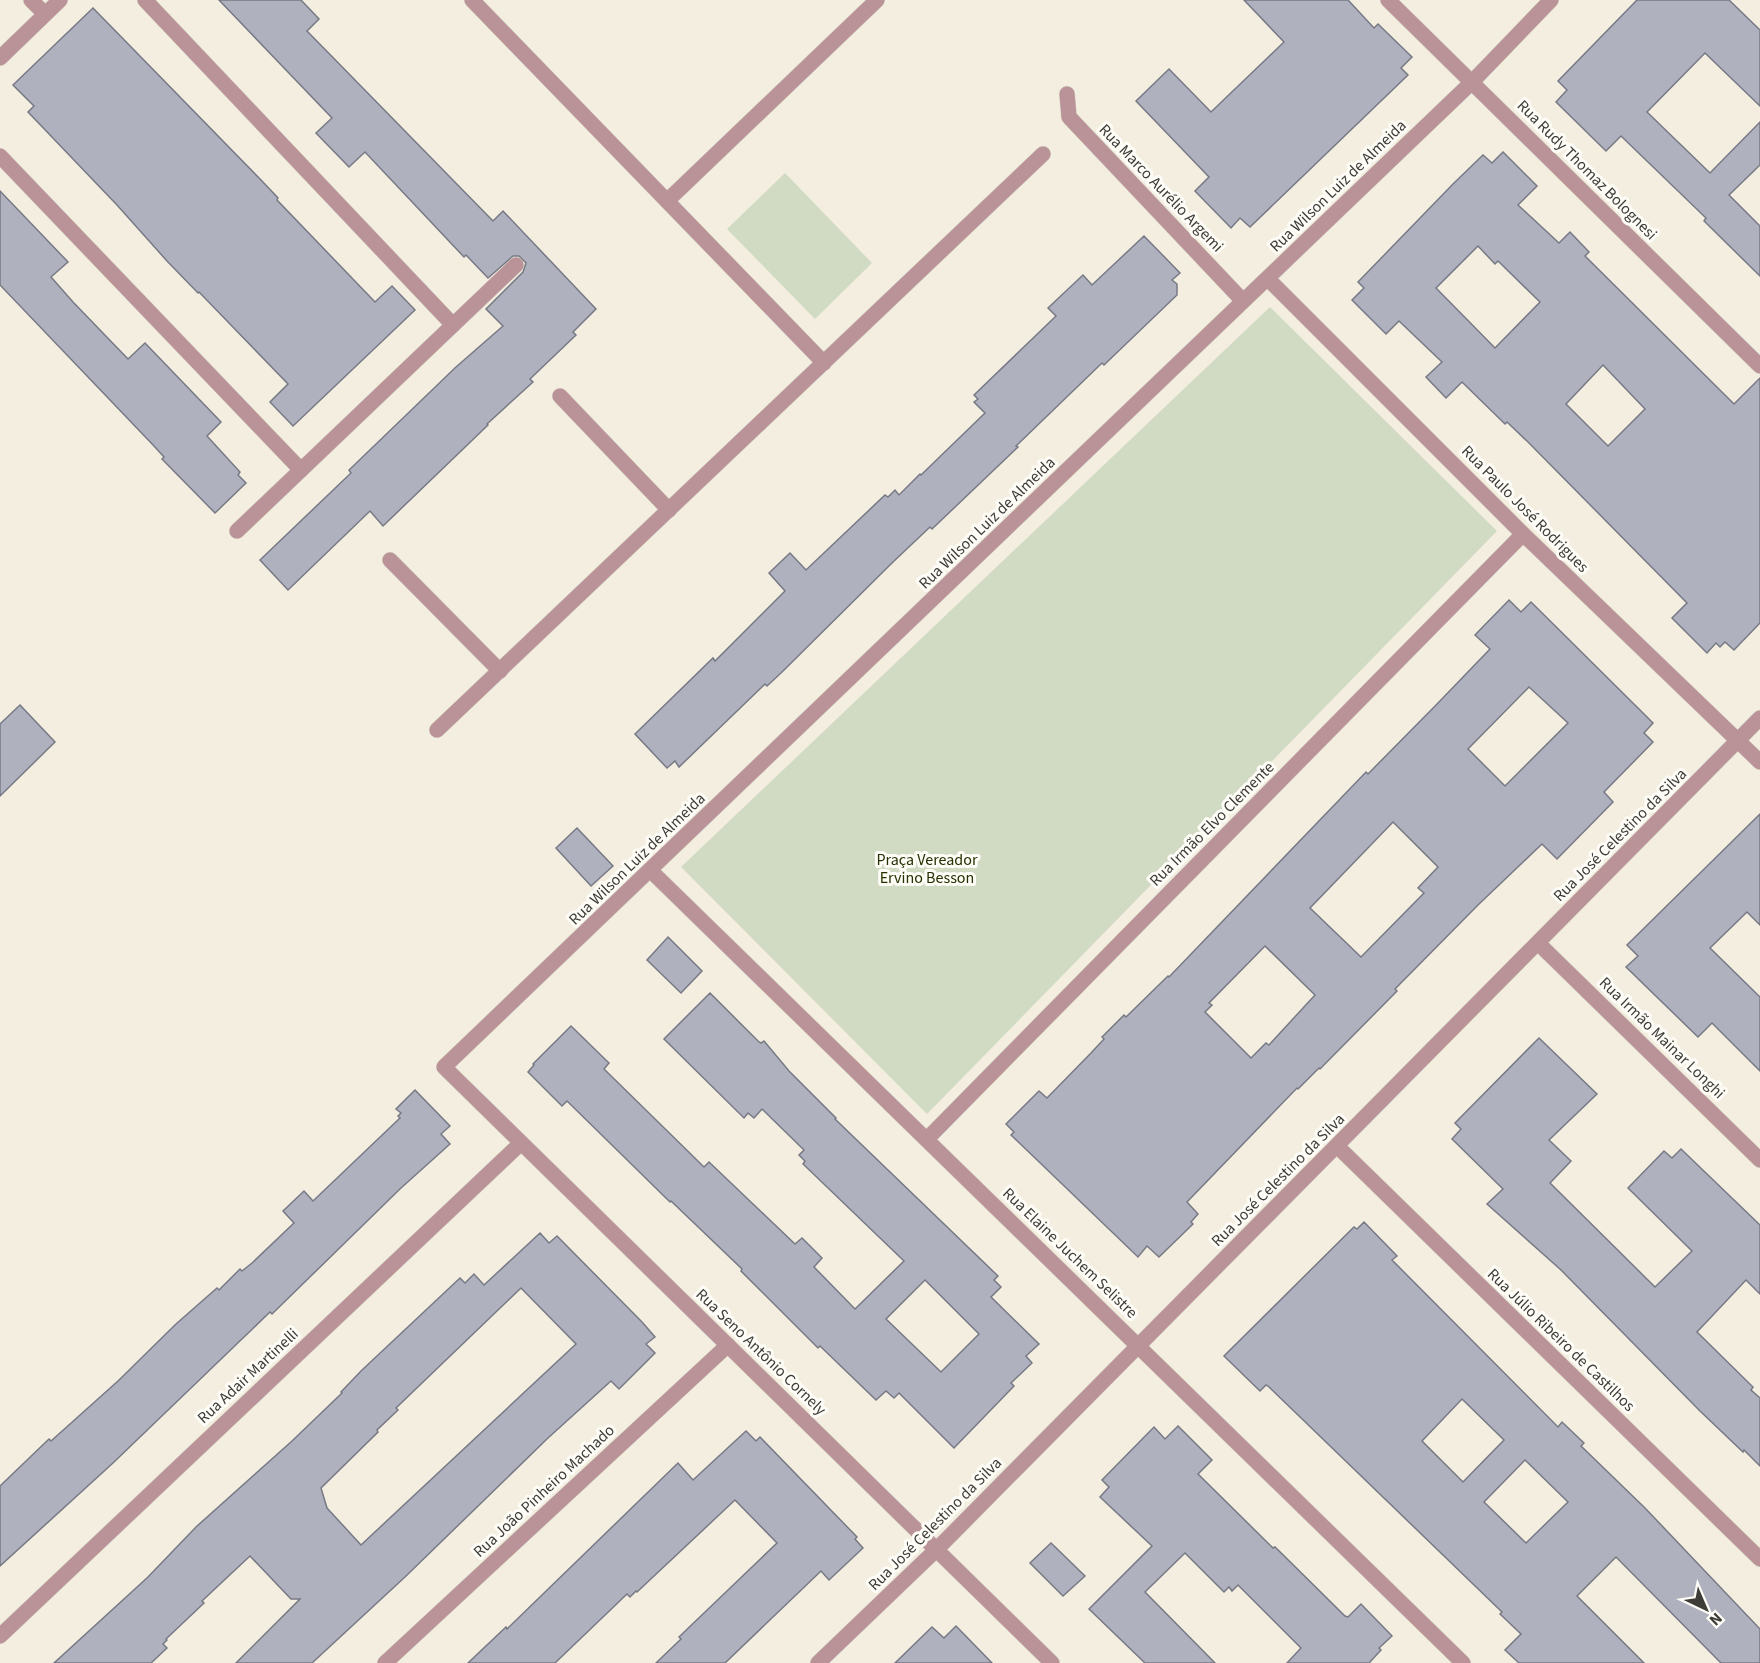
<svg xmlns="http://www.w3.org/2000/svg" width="1760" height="1663" viewBox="0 0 1760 1663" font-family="'Source Sans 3',sans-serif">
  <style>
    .green { fill: #d1dac3 }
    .building { fill: #b0b1bf; stroke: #777985; stroke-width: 1.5; fill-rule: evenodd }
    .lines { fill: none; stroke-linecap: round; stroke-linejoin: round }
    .minor-casing { stroke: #d0cabe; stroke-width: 16 }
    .minor { stroke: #b99398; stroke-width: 15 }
    .labels { text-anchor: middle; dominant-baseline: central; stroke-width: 6; stroke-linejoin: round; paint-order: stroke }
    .street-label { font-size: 16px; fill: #3e3c37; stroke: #fefcf6 }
    .park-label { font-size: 16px; fill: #243100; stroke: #fefcf6 }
  </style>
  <rect width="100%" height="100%" fill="#f4eee0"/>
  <!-- green -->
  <g class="green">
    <path d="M785 173 872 263 815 319 727 229Z"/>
    <path d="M1270 307 1497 531 927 1114 681 867Z"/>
  </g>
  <!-- building -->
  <g class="building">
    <path d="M219 0H301L319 19 307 31 493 221 503 211 596 309 573 332 576 335 530 379 533 382 487 424 488 425 383 526 370 511 288 590 260 560 351 473 349 470 456 367 503 326 486 309 523 272 526 263 519 256H513L488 278 466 255 464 257 365 152 349 167 316 133 332 118Z"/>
    <path d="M1244 0H1348L1374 28 1378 24 1412 57 1401 68 1408 75 1250 227 1240 218 1231 228 1195 191 1209 177 1136 101 1169 69 1211 112 1284 42Z"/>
    <path d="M1637 0H1729L1760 30V106L1705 53 1647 112 1710 173 1760 122V165L1729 195 1760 226V276L1704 221 1706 218 1621 136 1606 151 1556 102 1567 90 1558 81Z"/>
    <path d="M93 8 262 181 278 198 277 200 375 302 392 286 415 310 293 426 270 402 288 384 199 292 198 293 167 261 117 205 28 112 34 106 13 85Z"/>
    <path d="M1503 152 1537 186 1518 205 1559 243 1570 232 1589 252 1585 256 1734 404 1760 378V623L1734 650 1725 642 1720 647 1716 643 1707 653 1672 618 1687 603 1528 442 1507 422 1505 424 1462 382 1446 398 1426 377 1442 362 1399 321 1386 334 1352 300 1364 288 1358 282 1453 184 1483 155 1492 163ZM1478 246 1495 264 1498 261 1540 302 1495 348 1436 288ZM1603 365 1645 409 1608 446 1566 404Z"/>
    <path d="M0 191 68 262 51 277 73 302 128 359 145 343 221 422 207 436 240 472 238 475 246 483 215 513 162 459 164 457 154 446 0 285Z"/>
    <path d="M1144 236 1180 273 1172 280 1177 284V295L1104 365 1102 363 1016 446 1018 447 932 529 930 527 893 562 781 673 767 686 765 684 679 767 675 761 667 768 635 734 713 658 715 661 785 591 769 573 790 553 806 570 885 495 888 497 895 490 899 495 920 474 921 475 985 413 974 402 978 399 974 395 1056 316 1048 308 1083 275 1092 285Z"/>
    <path d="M1509 600 1521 612 1531 602 1641 711 1653 723 1644 733 1653 742 1604 792 1613 802 1557 859 1542 844 1478 905 1395 989 1397 991 1320 1069 1319 1068 1298 1089 1297 1088 1187 1202 1198 1214 1191 1222 1193 1224 1159 1257 1147 1246 1138 1257 1011 1135 1014 1132 1006 1124 1039 1091 1047 1098 1091 1053 1104 1039 1102 1037 1124 1015 1126 1017 1168 976 1169 977 1366 772 1368 774 1439 702 1490 649 1475 635ZM1529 687 1568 723 1505 786 1468 749ZM1393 822 1438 867 1418 888 1424 893 1361 957 1310 908ZM1265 946 1315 995 1269 1045 1266 1043 1251 1058 1205 1012 1212 1005 1209 1003Z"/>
    <path d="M20 705 55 742 0 796V724Z"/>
    <path d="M1760 814V925L1747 912 1710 948 1760 997V1071L1712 1023 1698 1037 1626 967 1638 956 1627 945Z"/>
    <path d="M577 828 613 866 591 886 556 848Z"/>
    <path d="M668 937 702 971 681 993 647 960Z"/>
    <path d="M710 993 758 1041 761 1043 764 1041 789 1071 836 1118 835 1119 998 1276 994 1280 1001 1287 991 1297 1039 1344 1026 1356 1032 1363 1011 1383 1014 1386 954 1448 899 1393 894 1398 886 1391 876 1400 820 1346 818 1348 741 1271 742 1269 671 1201 670 1202 567 1101 562 1106 528 1072 534 1065 533 1064 571 1026 609 1063 604 1069 704 1167 709 1162 795 1244 802 1238 822 1258 814 1267 855 1309 904 1261 803 1164 805 1161 799 1155 804 1150 762 1109 754 1118 748 1113 744 1118 664 1039ZM925 1280 979 1334 941 1372 886 1319Z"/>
    <path d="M1539 1038 1597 1094 1549 1140 1571 1161 1550 1183 1655 1287 1692 1251 1628 1188 1664 1151 1672 1158 1681 1149 1760 1225V1294L1746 1280 1697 1332 1753 1387 1751 1390 1760 1398V1466L1744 1450 1743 1452 1700 1411 1561 1270 1487 1204 1503 1189 1452 1139 1461 1129 1455 1123Z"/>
    <path d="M415 1090 450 1126 441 1134 450 1144 401 1188 272 1314 270 1312 113 1463 0 1566V1486L49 1439 51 1441 118 1381 176 1324 217 1288 219 1290 240 1269 242 1271 252 1263 294 1223 283 1211 304 1191 313 1201 400 1118 398 1116 401 1113 396 1109Z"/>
    <path d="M1364 1222 1397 1256 1392 1260 1558 1427 1562 1422 1584 1443 1581 1446 1645 1508 1760 1629V1663H1721L1616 1557 1577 1596 1644 1663H1519L1505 1650 1521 1634 1500 1614 1502 1612 1269 1387 1266 1385 1260 1391 1224 1356 1354 1227 1357 1229ZM1462 1399 1504 1440 1463 1482 1422 1441ZM1525 1460 1568 1502 1526 1543 1484 1502Z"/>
    <path d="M540 1233 549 1243 557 1236 642 1322 655 1337 646 1344 655 1353 619 1389 611 1381 548 1438 405 1577 312 1663H236L300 1599H291L250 1556 202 1601 204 1603 166 1639 167 1640 163 1644 167 1648 151 1663H54L148 1577 196 1527 292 1441 342 1393 341 1392 361 1371 460 1278 465 1283 474 1274 484 1285ZM521 1288 576 1344 361 1545 327 1508 321 1488 378 1432 377 1430 398 1410 396 1408Z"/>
    <path d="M1178 1426 1212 1460 1198 1474 1273 1548 1275 1547 1345 1616 1348 1617 1361 1604 1392 1636 1379 1648 1381 1650 1369 1663H1287L1301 1648 1238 1585 1232 1591 1229 1587 1224 1592 1185 1553 1145 1592 1215 1663H1145L1089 1609 1152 1546 1100 1497 1109 1487 1102 1480 1154 1427 1165 1439Z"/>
    <path d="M746 1431 756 1441 760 1437 857 1537 855 1539 863 1548 829 1580 821 1571 725 1663H656L681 1639 679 1637 777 1543 735 1500 637 1592 636 1591 630 1597 627 1594 555 1663H468L506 1627 507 1629 678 1463 693 1480Z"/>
    <path d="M1051 1543 1085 1576 1063 1596 1030 1563Z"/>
    <path d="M956 1626 992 1663H895L932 1627 944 1638Z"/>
  </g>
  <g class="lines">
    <!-- minor casing -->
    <g class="minor-casing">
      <g id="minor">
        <path d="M31 0 45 14"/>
        <path d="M145 0 453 325"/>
        <path d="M472 0 824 363"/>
        <path d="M1388 0 1760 366"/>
        <path d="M0 58 60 0"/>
        <path d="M1067 94 1069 117 1243 301"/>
        <path d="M0 156 301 470"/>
        <path d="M667 201 877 0"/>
        <path d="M1268 279 1523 534 1760 762"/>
        <path d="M560 396 669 510"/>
        <path d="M237 531 516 265"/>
        <path d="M390 560 500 671"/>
        <path d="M437 730 1043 154"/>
        <path d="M651 871 1463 1663"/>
        <path d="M1538 943 1760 1160"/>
        <path d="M927 1139 1523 534"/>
        <path d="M1337 1146 1760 1559"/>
        <path d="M0 1636 521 1143"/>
        <path d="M385 1663 728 1345"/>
        <path d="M818 1663 937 1549 1760 718"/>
        <path d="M1052 1663 444 1067 1472 82 1551 0"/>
      </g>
    </g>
    <!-- minor -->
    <use href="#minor" class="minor"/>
  </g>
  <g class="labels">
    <!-- street labels -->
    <g class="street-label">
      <text transform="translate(1587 170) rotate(45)">Rua Rudy Thomaz Bolognesi</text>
      <text transform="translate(1338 186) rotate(-44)">Rua Wilson Luiz de Almeida</text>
      <text transform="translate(1161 188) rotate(46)">Rua Marco Aurélio Argemi</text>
      <text transform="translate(1525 509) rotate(45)">Rua Paulo José Rodrigues</text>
      <text transform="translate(987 523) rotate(-44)">Rua Wilson Luiz de Almeida</text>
      <text transform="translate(1212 824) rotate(-45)">Rua Irmão Elvo Clemente</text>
      <text transform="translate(1620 835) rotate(-45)">Rua José Celestino da Silva</text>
      <text transform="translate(637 859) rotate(-44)">Rua Wilson Luiz de Almeida</text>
      <text transform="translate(1662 1038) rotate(44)">Rua Irmão Mainar Longhi</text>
      <text transform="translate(1278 1180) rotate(-45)">Rua José Celestino da Silva</text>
      <text transform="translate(1070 1253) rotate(44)">Rua Elaine Juchem Selistre</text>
      <text transform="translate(1561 1340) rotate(44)">Rua Júlio Ribeiro de Castilhos</text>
      <text transform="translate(761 1352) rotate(44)">Rua Seno Antônio Cornely</text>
      <text transform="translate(248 1376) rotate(-43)">Rua Adair Martinelli</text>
      <text transform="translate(544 1491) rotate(-43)">Rua João Pinheiro Machado</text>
      <text transform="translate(935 1524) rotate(-45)">Rua José Celestino da Silva</text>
    </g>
    <!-- park labels -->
    <g class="park-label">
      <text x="927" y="860">Praça Vereador<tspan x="927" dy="18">Ervino Besson</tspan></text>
    </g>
  </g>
  <!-- north arrow -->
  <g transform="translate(1706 1609) rotate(136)" stroke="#fefcf6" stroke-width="4.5" paint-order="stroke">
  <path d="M0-4.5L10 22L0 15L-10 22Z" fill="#3e3c37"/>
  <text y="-9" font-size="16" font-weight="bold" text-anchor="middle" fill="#3e3c37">N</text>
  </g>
</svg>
